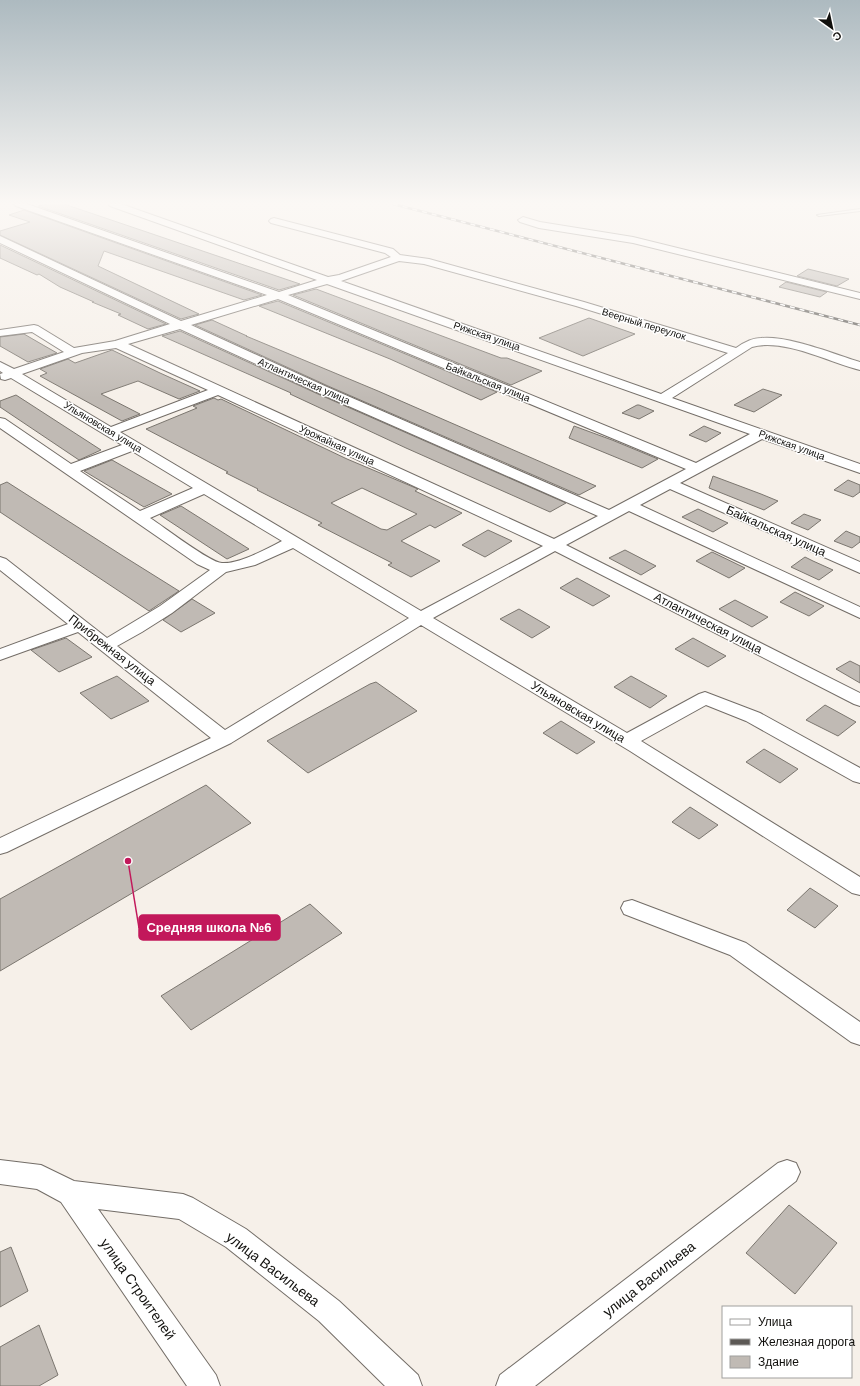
<svg xmlns="http://www.w3.org/2000/svg" width="860" height="1386" viewBox="0 0 860 1386" font-family="Arial,sans-serif">
  <style>
    .building { fill: #c0bab4; stroke: #7b766f; fill-rule: evenodd }
    .lines { fill: none; stroke-linecap: round; stroke-linejoin: round }
    .lane-casing { stroke: #736d67; stroke-width: 2 }
    .street-casing { stroke: #736d67; stroke-width: 2 }
    .lane { fill: #fff; fill-rule: evenodd }
    .street { fill: #fff; fill-rule: evenodd }
    .rail-casing { stroke: #5c5955; stroke-width: 2.5 }
    .rail { stroke: #fff; stroke-width: 1.5; stroke-dasharray: 5; stroke-linecap: butt }
    .labels { text-anchor: middle; dominant-baseline: central; stroke-width: 3; stroke-linejoin: round; paint-order: stroke }
    .far-street-label { font-size: 10px; fill: #11100d; stroke: #fff }
    .street-label { font-size: 12px; fill: #11100d; stroke: #fff }
    .near-street-label { font-size: 14px; fill: #11100d; stroke: #fff }
    .leader { fill: none; stroke: #c2185b; stroke-width: 1.5 }
    .callout-dot { fill: #c2185b; stroke: #fff; stroke-width: 1.5 }
    .callout { fill: #c2185b; stroke: #c2185b; stroke-width: 1.5 }
    .callout-label { font-size: 13px; text-anchor: middle; font-weight: bold; fill: #fff }
  </style>
  <rect width="100%" height="100%" fill="#f6f0e9"/>
  <!-- building -->
  <g class="building">
    <path d="M46 204H64L300 284 279 290 38 206Z"/>
    <path d="M24 210 262 295 244 300 104 251 98 266 199 314 181 319 0 235V231L30 222 9 215Z"/>
    <path d="M0 245 166 324 148 329 118 315 121 314 92 302H94L60 287 39 274 37 275 0 258Z"/>
    <path d="M808 269 849 279 837 286 797 276Z"/>
    <path d="M786 282 827 292 820 297 779 287Z"/>
    <path d="M316 289 501 358H507L542 371 511 385 293 295Z"/>
    <path d="M278 301 497 392 481 400 390 359 259 306Z"/>
    <path d="M589 318 635 334 583 356 539 338Z"/>
    <path d="M212 320 247 336H246L378 391 596 486 579 495 328 386 195 325Z"/>
    <path d="M180 331 318 394 566 503 550 512 406 448 290 394 291 393 162 336Z"/>
    <path d="M24 334 43 345 57 353 28 362 0 346V337Z"/>
    <path d="M112 350 160 373 200 391 179 399 138 381 101 394 140 414 122 421 40 376 47 373 40 369 68 359 75 363Z"/>
    <path d="M763 389 782 395 754 412 734 405Z"/>
    <path d="M16 395 101 450 79 460 0 407V401Z"/>
    <path d="M214 398 218 400 221 399 347 459 418 489 415 491 462 513 435 528 430 525 401 541 440 561 411 577 388 565 392 563 318 525 322 523 257 490 258 489 226 473 228 472 146 429 197 408 193 406ZM362 488 417 514 387 530 381 529 331 503Z"/>
    <path d="M637 405H639L654 411 639 419 622 413Z"/>
    <path d="M574 426 612 440 658 459 642 468 569 438Z"/>
    <path d="M704 426 721 433 706 442 689 435Z"/>
    <path d="M112 460 172 494 144 507 84 471Z"/>
    <path d="M713 476 761 494 778 501 764 510 709 488Z"/>
    <path d="M848 480 860 485V492L853 497 834 490Z"/>
    <path d="M7 482 123 556 179 591 149 611 0 512V485Z"/>
    <path d="M181 506 249 549 227 559 160 515Z"/>
    <path d="M698 509 728 523 713 532 682 517Z"/>
    <path d="M804 514 821 520 808 530 791 523Z"/>
    <path d="M488 530 512 541 485 557 462 545Z"/>
    <path d="M846 531 860 537V542L852 548 834 541Z"/>
    <path d="M625 550 656 566 641 575 609 558Z"/>
    <path d="M712 552 745 568 729 578 696 561Z"/>
    <path d="M805 557 813 561 833 570 819 580 791 567Z"/>
    <path d="M577 578 610 596 593 606 560 588Z"/>
    <path d="M795 592 824 606 809 616 780 602Z"/>
    <path d="M192 599 215 613 181 632 163 620Z"/>
    <path d="M735 600 768 617 752 627 719 609Z"/>
    <path d="M519 609 550 627 532 638 500 619Z"/>
    <path d="M66 638 92 657 59 672 31 650Z"/>
    <path d="M693 638 726 656 708 667 675 649Z"/>
    <path d="M850 661 860 666V683L836 669Z"/>
    <path d="M117 676 149 701 111 719 80 693Z"/>
    <path d="M631 676 667 696 650 708 614 687Z"/>
    <path d="M376 682 417 711 308 773 267 741 370 684Z"/>
    <path d="M825 705 856 722 838 736 806 720Z"/>
    <path d="M561 721 595 742 577 754 543 733Z"/>
    <path d="M764 749 798 769 780 783 746 762Z"/>
    <path d="M206 785 251 823 0 971V899Z"/>
    <path d="M690 807 718 825 699 839 672 822Z"/>
    <path d="M810 888 838 906 815 928 787 910Z"/>
    <path d="M310 904 342 933 191 1030 161 996Z"/>
    <path d="M789 1205 837 1243 795 1294 746 1253Z"/>
    <path d="M11 1247 28 1291 0 1307V1252Z"/>
    <path d="M39 1325 58 1375 39 1386H0V1347Z"/>
  </g>
  <g class="lines">
    <!-- lane casing -->
    <g class="lane-casing">
      <path id="lane" d="M860 209V211L819 216 817 215Z"/>
    </g>
    <!-- street casing -->
    <g class="street-casing">
      <g id="street">
        <path d="M14 204H27L279 292 317 280 110 206 108 204H121L328 277 339 275 391 257 385 253 271 223 269 221 271 219 274 218 393 249 400 255 429 259 584 302 736 348C743 343 752 338 761 338 787 335 834 354 860 362V370C828 362 784 338 752 347L672 398 860 464V473L762 439 680 483 860 562V573L670 489 640 505 860 607V618L629 511 566 545 860 693V706L854 704 555 551 433 618 627 733 699 694 705 692 760 713 860 768V783L853 781 746 721 706 705 641 741 860 877V895L852 893 630 751 421 625 231 743 7 852 0 854V838L211 738 78 632 0 660V649L68 624 0 570V557L6 559 107 638 160 606 210 570 197 564 0 428V418L5 419 71 464 122 445 11 378 5 380 1 379 0 374 3 373 0 371V362L14 369 64 352 32 332 0 336V330L34 325 38 326 74 348 115 341 170 324 0 243V236L181 321 267 295 16 206ZM399 261 424 264 576 306 728 353 661 394 341 281ZM327 284 750 434 696 463 288 295ZM278 299 686 469 609 510 327 387 191 325ZM180 329 319 393 598 516 554 539 128 344ZM116 348 208 390 111 427 22 374 82 353ZM218 395 543 546 421 611 120 432ZM132 451 193 488 140 511 80 471ZM204 494 282 541C266 549 240 564 222 563 210 563 163 526 150 518ZM293 548 409 618 225 730 117 646 142 632 172 613 226 572 255 565Z"/>
        <path d="M523 217 540 222 633 237 860 293V299L633 243 539 228 520 222 518 220Z"/>
        <path d="M632 900 746 943 860 1022V1045L851 1042 730 955 624 914 621 908 624 902Z"/>
        <path d="M0 1160 41 1165 74 1181 183 1194 193 1198 246 1229 339 1301 418 1375 422 1386H385L319 1321 226 1247 179 1219 98 1209 216 1375 220 1386H187L61 1202 37 1189 0 1184Z"/>
        <path d="M787 1160 796 1163 800 1172 796 1181 535 1386H496L500 1375 778 1163Z"/>
      </g>
    </g>
    <!-- lane -->
    <use href="#lane" class="lane"/>
    <!-- street -->
    <use href="#street" class="street"/>
    <!-- rail casing -->
    <g class="rail-casing">
      <path id="rail" d="M393 204 860 325"/>
    </g>
    <!-- rail -->
    <use href="#rail" class="rail"/>
  </g>
  <!-- sky -->
  <linearGradient id="sky" x2="0" y2="1"><stop stop-color="#adbac0"/><stop offset="0.51" stop-color="#fbf8f5"/><stop offset="1" stop-color="#fbf8f5" stop-opacity="0"/></linearGradient>
  <rect width="860" height="398" fill="url(#sky)"/>
  <g class="labels">
    <!-- far-street labels -->
    <g class="far-street-label">
      <text transform="translate(644 324) rotate(17)">Веерный переулок</text>
      <text transform="translate(487 336) rotate(19)">Рижская улица</text>
      <text transform="translate(304 381) rotate(24)">Атлантическая улица</text>
      <text transform="translate(488 382) rotate(22)">Байкальская улица</text>
      <text transform="translate(103 427) rotate(31)">Ульяновская улица</text>
      <text transform="translate(337 445) rotate(25)">Урожайная улица</text>
      <text transform="translate(792 445) rotate(20)">Рижская улица</text>
    </g>
    <!-- street labels -->
    <g class="street-label">
      <text transform="translate(776 531) rotate(24)">Байкальская улица</text>
      <text transform="translate(708 623) rotate(27)">Атлантическая улица</text>
      <text transform="translate(112 650) rotate(38)">Прибрежная улица</text>
      <text transform="translate(578 712) rotate(31)">Ульяновская улица</text>
    </g>
    <!-- near-street labels -->
    <g class="near-street-label">
      <text transform="translate(273 1269) rotate(37)">улица Васильева</text>
      <text transform="translate(649 1279) rotate(-38)">улица Васильева</text>
      <text transform="translate(138 1289) rotate(55)">улица Строителей</text>
    </g>
  </g>
  <!-- callouts -->
  <path class="leader" d="M128 861L139 928"/>
  <circle class="callout-dot" cx="128" cy="861" r="4"/>
  <rect class="callout" x="139" y="915" width="141" height="25" rx="4"/>
  <g class="callout-label">
    <text x="209" y="932">Средняя школа №6</text>
  </g>
  <!-- legend -->
  <rect x="722" y="1306" width="130" height="72" fill="#ffffff" stroke="#a09f9e"/>
  <rect x="730" y="1319" width="20" height="6" fill="#ffffff" stroke="#a09f9e"/>
  <text x="758" y="1326" font-size="12" fill="#11100d">Улица</text>
  <rect x="730" y="1339" width="20" height="6" fill="#5c5955" stroke="#a09f9e"/>
  <text x="758" y="1346" font-size="12" fill="#11100d">Железная дорога</text>
  <rect x="730" y="1356" width="20" height="12" fill="#c0bab4" stroke="#a09f9e"/>
  <text x="758" y="1366" font-size="12" fill="#11100d">Здание</text>
  <!-- north arrow -->
  <g transform="translate(832 28) rotate(147)" stroke="#ffffff" stroke-width="3" paint-order="stroke">
  <path d="M0-3L7 15L0 10L-7 15Z" fill="#11100d"/>
  <text y="-6" font-size="11" font-weight="bold" text-anchor="middle" fill="#11100d">С</text>
  </g>
</svg>
